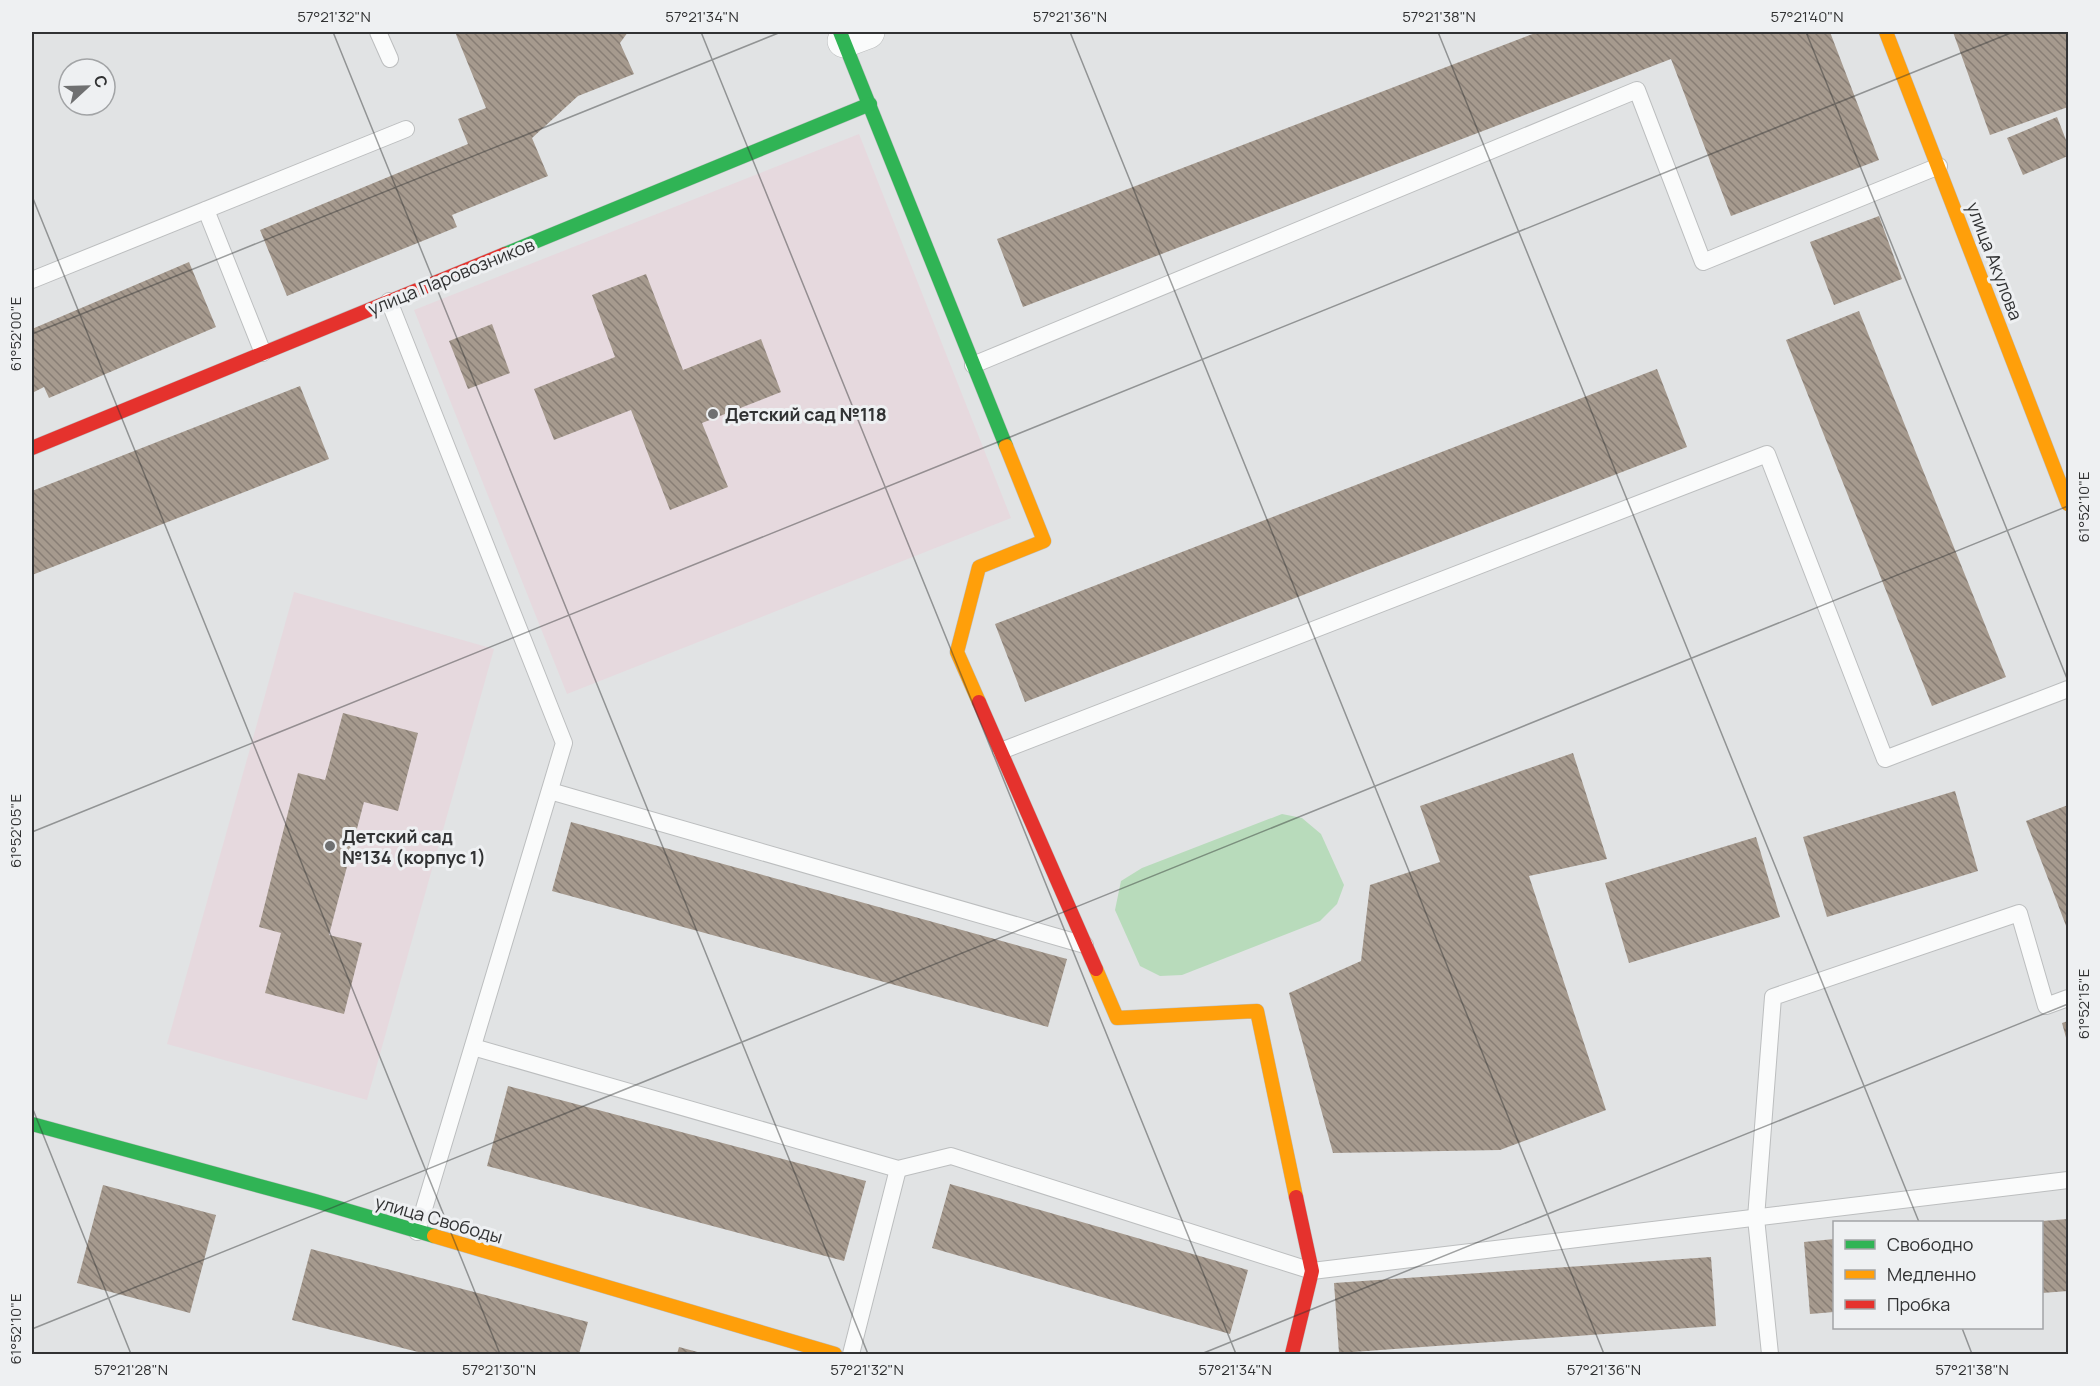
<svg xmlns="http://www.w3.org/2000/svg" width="2100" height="1386" viewBox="0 0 2100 1386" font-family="Manrope,sans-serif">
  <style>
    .education { fill: #e6d9de }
    .garden { fill: #b8dbbb }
    .building { fill: url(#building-back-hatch) }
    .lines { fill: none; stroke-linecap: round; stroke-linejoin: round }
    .lane-casing { stroke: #bcbebf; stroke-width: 18 }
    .street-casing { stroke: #bcbebf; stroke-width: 34 }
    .fast-casing { stroke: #bcbebf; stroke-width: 15 }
    .slow-casing { stroke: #bcbebf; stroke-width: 15 }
    .jam-casing { stroke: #bcbebf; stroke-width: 15 }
    .lane { stroke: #fafbfb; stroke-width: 16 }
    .street { stroke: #fafbfb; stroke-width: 33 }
    .fast { stroke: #30b455; stroke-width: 14 }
    .slow { stroke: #ff9f0a; stroke-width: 14 }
    .jam { stroke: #e5322d; stroke-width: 14 }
    .ticks { fill: none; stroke: #313233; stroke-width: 1.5; stroke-opacity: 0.45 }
    .poi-dot { fill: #6f7071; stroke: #eef0f2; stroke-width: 2 }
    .labels { text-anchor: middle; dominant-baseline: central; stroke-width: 6; stroke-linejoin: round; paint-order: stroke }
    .street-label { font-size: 18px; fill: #313233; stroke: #eef0f2 }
    .poi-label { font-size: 18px; font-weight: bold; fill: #313233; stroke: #eef0f2; text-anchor: start }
    .neatline { fill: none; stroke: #313233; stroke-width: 2 }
    .ticks-label { font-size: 15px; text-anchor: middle; fill: #313233 }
  </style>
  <defs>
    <pattern id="building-back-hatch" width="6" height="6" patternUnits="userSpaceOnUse" patternTransform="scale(1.5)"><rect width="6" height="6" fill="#a69a8e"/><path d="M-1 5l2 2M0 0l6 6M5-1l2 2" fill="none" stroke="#887e75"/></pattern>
  </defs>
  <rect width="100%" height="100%" fill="#e1e3e4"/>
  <!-- education -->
  <g class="education">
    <path d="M859 134 1011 518 567 694 414 310Z"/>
    <path d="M294 592 494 649 367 1100 167 1044Z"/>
  </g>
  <!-- garden -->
  <path class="garden" d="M1282 814 1302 818 1321 834 1344 885 1337 904 1320 921 1182 975 1160 976 1140 966 1115 910 1121 881 1142 868Z"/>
  <!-- building -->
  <g class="building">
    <path d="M455 32H628L620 43 634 74 578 96 532 138 548 176 452 215 457 227 287 296 260 230 468 144 458 119 486 108Z"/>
    <path d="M1538 32H1830L1879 160 1731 216 1671 59 1023 307 997 239Z"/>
    <path d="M1953 32H2068V107L1990 135Z"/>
    <path d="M2057 117 2068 145V156L2023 175 2007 138Z"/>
    <path d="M1879 216 1902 279 1834 305 1810 242Z"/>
    <path d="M189 262 216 327 49 398 44 387 32 393V329Z"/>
    <path d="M646 274 683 370 761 339 781 392 702 423 728 487 670 510 631 410 554 440 534 389 615 357 592 295Z"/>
    <path d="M1859 311 2006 677 1932 706 1786 340Z"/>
    <path d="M492 324 510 373 468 389 449 341Z"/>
    <path d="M1657 369 1687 447 1025 702 995 624Z"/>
    <path d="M300 386 329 459 32 575V491Z"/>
    <path d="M343 713 418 733 398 811 364 802 329 935 362 943 344 1014 265 993 281 933 259 927 298 773 325 780Z"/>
    <path d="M1573 753 1607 859 1529 876 1606 1110 1500 1150 1333 1153 1289 993 1361 961 1370 885 1440 862 1420 806Z"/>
    <path d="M1955 791 1978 871 1827 917 1803 837Z"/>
    <path d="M2068 805V931L2026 821Z"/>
    <path d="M571 822 1067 959 1048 1027 552 891Z"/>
    <path d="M1756 837 1780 917 1629 963 1605 883Z"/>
    <path d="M2068 1021V1045L2062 1023Z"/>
    <path d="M508 1086 866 1181 844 1261 487 1166Z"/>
    <path d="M950 1184 1248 1270 1230 1334 932 1248Z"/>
    <path d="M103 1185 216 1215 190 1313 77 1283Z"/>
    <path d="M2068 1219V1291L2042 1293V1221Z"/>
    <path d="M1834 1239V1312L1810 1314 1804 1242Z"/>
    <path d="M311 1249 588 1322 579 1354H426L292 1320Z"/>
    <path d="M1711 1257 1716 1326 1339 1353 1334 1283Z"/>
    <path d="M679 1347 705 1354H677Z"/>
  </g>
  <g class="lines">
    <!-- lane casing -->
    <g class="lane-casing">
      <g id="lane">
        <path d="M378 32 390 59"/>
        <path d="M206 210 263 353"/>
        <path d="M32 280 406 129"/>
        <path d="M389 301 564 743 417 1232"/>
        <path d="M973 365 1637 90 1703 262 1939 166"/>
        <path d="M1001 751 1767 454 1885 759 2068 689"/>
        <path d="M550 791 1085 945"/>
        <path d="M473 1047 898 1169 951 1156 1312 1271 2068 1180"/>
        <path d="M851 1354 898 1169"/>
        <path d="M1770 1354 1756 1218 1773 997 2019 913 2046 1006 2068 998"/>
      </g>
    </g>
    <!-- street casing -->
    <g class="street-casing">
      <path id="street" d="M844 41 868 32"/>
    </g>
    <!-- fast casing -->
    <g class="fast-casing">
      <g id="fast">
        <path d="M840 32 1006 446"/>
        <path d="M505 254 870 104"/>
        <path d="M32 1124 315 1201 434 1236"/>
      </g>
    </g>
    <!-- slow casing -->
    <g class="slow-casing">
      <g id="slow">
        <path d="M1886 32 2068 504"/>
        <path d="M979 702 957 652 979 567 1044 541 1006 446"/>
        <path d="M1096 969 1117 1018 1257 1011 1296 1197"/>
        <path d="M434 1236 835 1354"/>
      </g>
    </g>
    <!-- jam casing -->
    <g class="jam-casing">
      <g id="jam">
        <path d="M32 448 505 254"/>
        <path d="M979 702 1096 969"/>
        <path d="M1292 1354 1312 1271 1296 1197"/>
      </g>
    </g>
    <!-- lane -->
    <use href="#lane" class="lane"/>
    <!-- street -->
    <use href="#street" class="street"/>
    <!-- fast -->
    <use href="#fast" class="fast"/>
    <!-- slow -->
    <use href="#slow" class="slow"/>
    <!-- jam -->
    <use href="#jam" class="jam"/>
  </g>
  <!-- ticks -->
  <path class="ticks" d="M333 32 868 1354M701 32 1236 1354M1070 32 1604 1354M1438 32 1919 1222M1806 32 2068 681M32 196 500 1354M32 334 781 32M32 832 2013 32M32 1107 131 1354M1962 1328 1972 1354M32 1329 2068 506M1201 1354 2068 1004"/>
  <!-- markers -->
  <g class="poi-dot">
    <circle cx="713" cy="414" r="6"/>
    <circle cx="330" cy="846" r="6"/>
  </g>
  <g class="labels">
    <!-- street labels -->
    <g class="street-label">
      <text transform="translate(1995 261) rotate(69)">улица Акулова</text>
      <text transform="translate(451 276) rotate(-22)">улица Паровозников</text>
      <text transform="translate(439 1219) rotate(16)">улица Свободы</text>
    </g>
    <!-- poi labels -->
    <g class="poi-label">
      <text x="725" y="414">Детский сад №118</text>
      <text x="342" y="836">Детский сад<tspan x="342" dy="21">№134 (корпус 1)</tspan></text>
    </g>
  </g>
  <!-- border -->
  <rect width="2100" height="1386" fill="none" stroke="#eef0f2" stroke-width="66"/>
  <!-- legend -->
  <rect x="1833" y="1221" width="210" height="108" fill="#eef0f2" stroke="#a2a4a6" stroke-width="1.5"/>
  <rect x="1845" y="1240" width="30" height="9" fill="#30b455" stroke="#a2a4a6" stroke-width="1.5"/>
  <text x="1887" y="1251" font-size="18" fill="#313233">Свободно</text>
  <rect x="1845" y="1270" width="30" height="9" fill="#ff9f0a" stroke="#a2a4a6" stroke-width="1.5"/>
  <text x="1887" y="1281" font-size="18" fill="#313233">Медленно</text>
  <rect x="1845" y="1300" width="30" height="9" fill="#e5322d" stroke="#a2a4a6" stroke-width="1.5"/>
  <text x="1887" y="1311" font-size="18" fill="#313233">Пробка</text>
  <!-- north arrow -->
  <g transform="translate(87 87) rotate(68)"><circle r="28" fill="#eef0f2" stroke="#a2a4a6" stroke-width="1.5"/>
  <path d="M0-4.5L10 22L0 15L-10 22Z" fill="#6f7071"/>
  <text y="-9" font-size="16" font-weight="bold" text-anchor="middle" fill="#313233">С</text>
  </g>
  <rect x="33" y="33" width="2034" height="1320" class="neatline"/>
  <g class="ticks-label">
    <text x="334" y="22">57°21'32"N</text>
    <text x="702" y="22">57°21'34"N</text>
    <text x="1070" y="22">57°21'36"N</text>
    <text x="1439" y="22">57°21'38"N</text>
    <text x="1807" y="22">57°21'40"N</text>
    <text transform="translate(16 334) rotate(-90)" y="5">61°52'00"E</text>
    <text transform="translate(2084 507) rotate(-90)" y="5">61°52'10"E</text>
    <text transform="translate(16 831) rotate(-90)" y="5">61°52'05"E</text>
    <text transform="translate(2084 1004) rotate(-90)" y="5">61°52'15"E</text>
    <text transform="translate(16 1329) rotate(-90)" y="5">61°52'10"E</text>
    <text x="131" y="1375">57°21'28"N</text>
    <text x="499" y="1375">57°21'30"N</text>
    <text x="867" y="1375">57°21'32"N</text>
    <text x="1235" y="1375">57°21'34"N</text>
    <text x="1604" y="1375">57°21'36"N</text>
    <text x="1972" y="1375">57°21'38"N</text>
  </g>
</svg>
